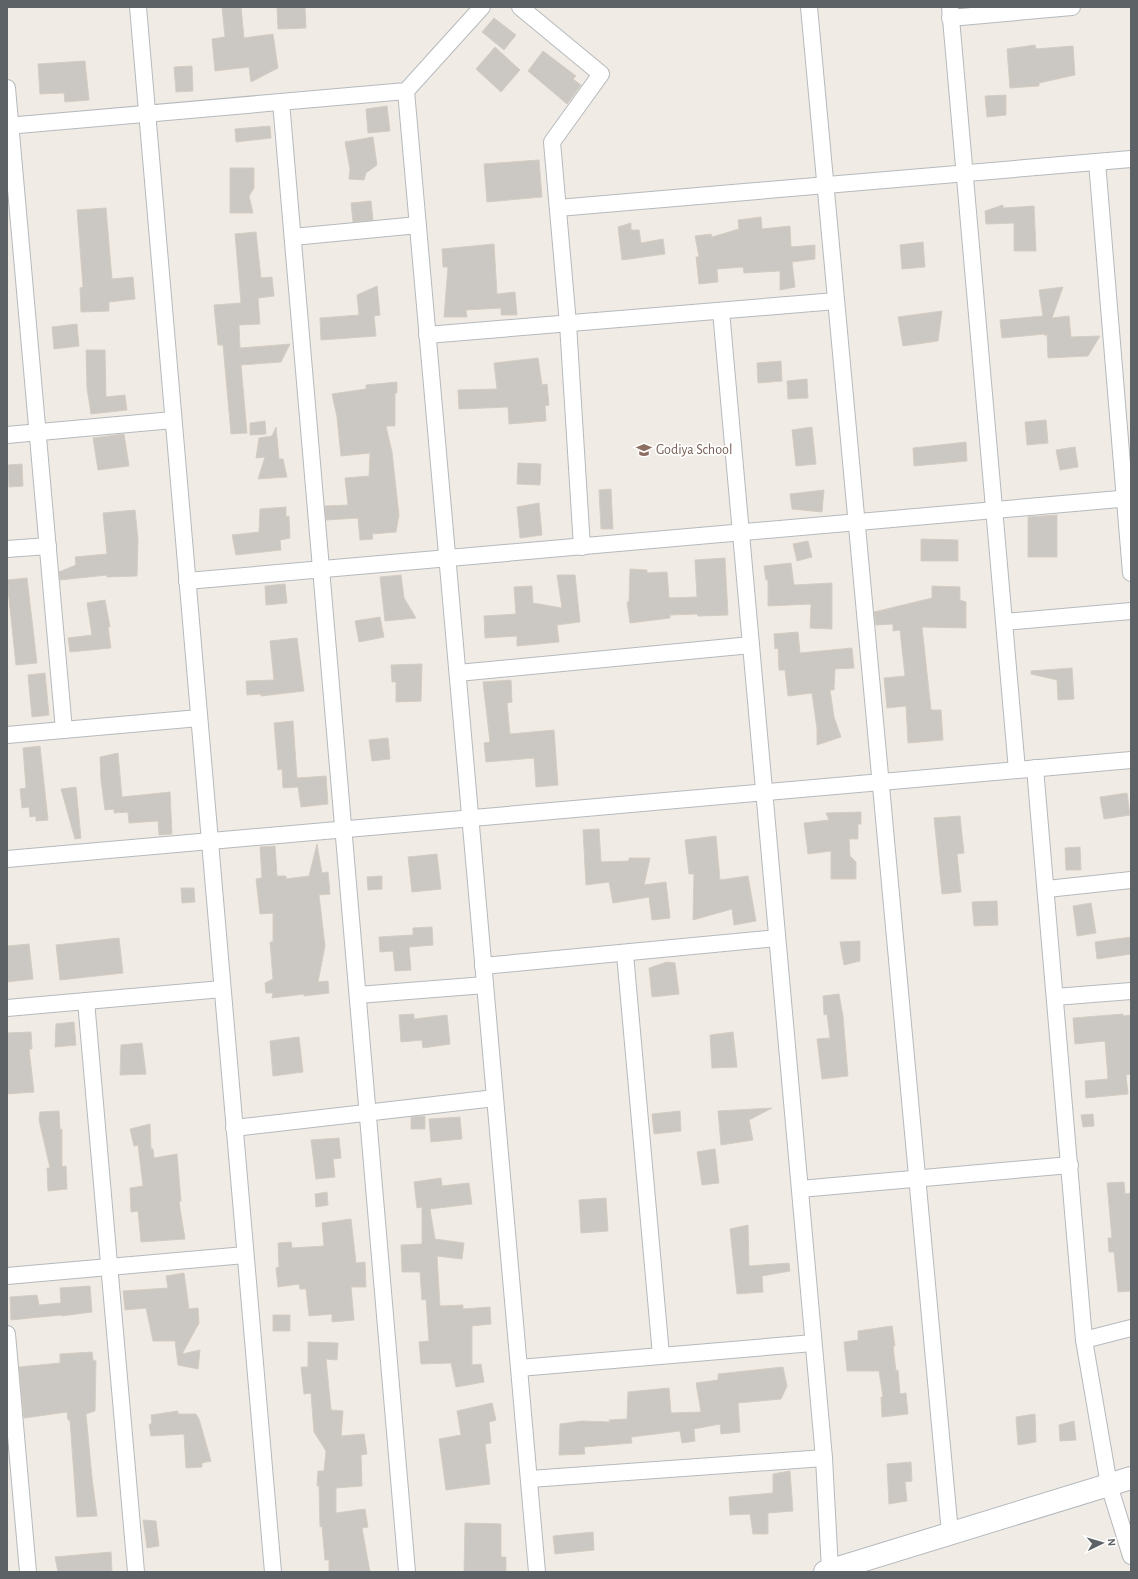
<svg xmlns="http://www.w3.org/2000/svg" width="1138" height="1579" viewBox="0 0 1138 1579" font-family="'Alegreya Sans',sans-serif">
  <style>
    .building { fill: #cbc7c2; stroke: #d5cdc3 }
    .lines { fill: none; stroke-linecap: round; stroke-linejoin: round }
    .street-casing { stroke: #b6b9bc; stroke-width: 18 }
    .secondary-casing { stroke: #b4b9bd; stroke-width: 24 }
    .street { stroke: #fff; stroke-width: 16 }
    .secondary { stroke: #fff; stroke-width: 22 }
    .labels { text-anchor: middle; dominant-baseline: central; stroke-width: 3.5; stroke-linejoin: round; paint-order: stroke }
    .education-label { font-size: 14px; fill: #785e54; stroke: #fff; text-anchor: start }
  </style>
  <rect width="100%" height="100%" fill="#f0ece5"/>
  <!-- building -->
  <g class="building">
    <path d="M222 7H241L244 38 273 34 278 68 251 82 249 67 215 71 212 39 225 37Z"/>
    <path d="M277 7H305L306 28 278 29Z"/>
    <path d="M494 18 516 35 504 50 482 32Z"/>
    <path d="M1035 45 1036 49 1073 46 1075 75 1039 83V86L1010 88 1007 49Z"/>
    <path d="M495 47 520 70 501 92 476 69Z"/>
    <path d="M543 51 576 76 573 79 581 85 567 104 528 71Z"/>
    <path d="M85 61 89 100 65 102 64 93 40 94 38 64Z"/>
    <path d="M192 66 193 91 176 92 174 67Z"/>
    <path d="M1006 95V115L987 117 985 96Z"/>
    <path d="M387 106 390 131 368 133 366 109Z"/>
    <path d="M270 126 271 138 236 142 235 129Z"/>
    <path d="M373 137 377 165 366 173 364 180 349 179 350 169 345 142Z"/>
    <path d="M539 160 542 197 487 202 484 164Z"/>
    <path d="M230 168H254V188L249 196 253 213H230Z"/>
    <path d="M371 201 373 220 353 222 351 203Z"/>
    <path d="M1003 205V208L1034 206 1036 251H1014V223L986 224 985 211Z"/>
    <path d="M106 208 112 279 133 277 135 299 109 302V311L81 312 80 288 83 287 77 210Z"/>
    <path d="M761 217 762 229 790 226 791 247 815 245V259L792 262 795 287 780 290V271L744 273 743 267 717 269 718 282 699 284 696 257H699L695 236 711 234 712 237 739 229 738 220Z"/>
    <path d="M631 223V230H639L641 243 663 239 665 254 622 260 618 227Z"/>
    <path d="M256 232 261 278 272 277 274 296 258 298 260 324 239 325 240 348 290 344 281 362 241 365 247 433 231 434 223 345H218L214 305 241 303 235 234Z"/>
    <path d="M923 242 925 267 902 269 900 245Z"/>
    <path d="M494 244 497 294 515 292 517 315H501V308L466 310 467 317H444L448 267H443L442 249Z"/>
    <path d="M377 286 380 315 374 316 376 336 321 340 320 318 359 315 357 295Z"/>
    <path d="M1063 287 1052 318 1069 316 1071 337 1100 336 1088 356 1048 358 1047 334 1045 336V334L1002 338 1000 320 1043 316 1039 290Z"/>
    <path d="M942 311 938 341 903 346 898 317Z"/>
    <path d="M77 324 79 346 54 349 52 327Z"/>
    <path d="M86 350H105L106 397 125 395 127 410 91 414 87 388Z"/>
    <path d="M538 358 542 385 547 384 549 405 545 406 546 421 509 424 508 407 459 409 458 390 497 389 494 363Z"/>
    <path d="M781 361 782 381 758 383 757 363Z"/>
    <path d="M807 379 808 398 788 399 787 381Z"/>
    <path d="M397 382V393H395V426H386L392 452 399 515 396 532 372 534 373 539 360 540 358 518 326 520 325 506 348 505 345 478 369 476 370 453 341 456 337 417 332 394 366 389V385Z"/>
    <path d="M1046 420 1048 443 1027 445 1025 422Z"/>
    <path d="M265 421 266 434 250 435V423Z"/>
    <path d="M276 427 279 459H283L287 477 258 479 265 457 256 458 259 438 272 436Z"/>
    <path d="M812 427 816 464 796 466 792 430Z"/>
    <path d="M124 434 129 466 98 470 93 438Z"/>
    <path d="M966 442 967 461 914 466 913 448Z"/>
    <path d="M1075 447 1078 467 1060 470 1056 450Z"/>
    <path d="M518 463 541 464 540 485 517 484Z"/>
    <path d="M22 464 23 486 9 487 8 465Z"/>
    <path d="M611 489 613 529H601L599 490Z"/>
    <path d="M824 490 822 512 792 509 790 494Z"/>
    <path d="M539 503 542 535 520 538 517 507Z"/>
    <path d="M286 507V517L289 516 290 538 280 540 281 550 236 555 232 535 259 532 260 509Z"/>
    <path d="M135 510 138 540 137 576 107 577V575L60 580 59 572 76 565 75 557 107 554 103 513Z"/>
    <path d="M1057 515V557H1028V517Z"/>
    <path d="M921 539 958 540V561H921Z"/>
    <path d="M808 541 812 557 797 561 793 544Z"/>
    <path d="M725 558 728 615 698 616 697 614 670 615V618L630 623 627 602H629L630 569 647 570V573L667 572 669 598 697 597 695 560Z"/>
    <path d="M791 563 794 585 832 583V629L810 628 811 604 768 606V580H766L764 566Z"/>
    <path d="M401 575 404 598 416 618 385 621 380 577Z"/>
    <path d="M557 575H575L580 622 557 625 559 642 517 646V636L485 638 484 616 516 614 514 587 532 586 533 603 562 608Z"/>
    <path d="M27 578 37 663 16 665 7 580Z"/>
    <path d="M285 584 287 603 266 605 265 586Z"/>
    <path d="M932 586 960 587V600L966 602V628L922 627 931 710H941L943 740 908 743 906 706 887 708 884 678 905 676 900 630 893 631V624L876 625 874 612 932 598Z"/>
    <path d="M105 600 110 627H108L111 648 70 652 68 638 92 635 87 603Z"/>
    <path d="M380 617 384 637 359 642 355 621Z"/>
    <path d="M798 632 800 653 852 648 854 668 835 669 834 690H830L834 717 841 737 817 745V729L812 693 788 696 785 670H779L778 648 775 649 774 634Z"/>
    <path d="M297 638 304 691 261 696V694L247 695 246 681 274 680 270 641Z"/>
    <path d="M422 664 421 701 396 702V682H392L391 665Z"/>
    <path d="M1072 668 1074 699 1058 700 1057 680 1031 674V671Z"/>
    <path d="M45 673 49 715 32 717 28 675Z"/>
    <path d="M511 680 512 702 507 703 510 734 554 730 558 785 536 787 534 758 486 762 484 743 490 742 483 682Z"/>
    <path d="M293 721 297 778 326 776 328 804 301 807 298 787 283 788 282 769 278 770 274 723Z"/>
    <path d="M388 738 390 759 372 761 369 740Z"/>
    <path d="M40 746 48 820 36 821V816L30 817 29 807 22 808 20 789 26 788 23 748Z"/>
    <path d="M118 753 122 797 170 792 172 834 159 835 158 821 129 823 128 812 114 813V809L105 810 101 780 100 757Z"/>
    <path d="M76 787 81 838 75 839 61 789Z"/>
    <path d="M1127 793 1130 815 1104 819 1100 797Z"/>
    <path d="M861 812V824H858V839H849L850 856 856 862V879H831V851L808 854 804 823 829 820 826 813Z"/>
    <path d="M960 816 964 853 957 854 961 892 942 894 934 818Z"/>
    <path d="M599 829 601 862 629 861V858H650L644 885 666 882 670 918 652 920 649 897 613 903 609 882 586 885 583 830Z"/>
    <path d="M716 836 720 880 748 876 756 921 734 925 732 909 693 920 694 874H689L685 840Z"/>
    <path d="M317 844 322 873 328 872 330 894 319 895 325 946 318 982 328 981 329 993 304 996V994L272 998 273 993H266L265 983 273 979 270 942H273V913L260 914 256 879 262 878 260 847 275 846 277 876H286V879L309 876Z"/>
    <path d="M1080 847 1081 870H1066L1065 848Z"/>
    <path d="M437 854 441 889 412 892 408 857Z"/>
    <path d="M382 876V889L368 890 367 877Z"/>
    <path d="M181 888H194L195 902 182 903Z"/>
    <path d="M997 901 998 925 974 926 972 902Z"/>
    <path d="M1091 903 1096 933 1077 936 1073 906Z"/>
    <path d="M432 927 433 945 409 947 411 970 395 971 393 951 380 952 379 937 413 935V928Z"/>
    <path d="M1131 937V954L1097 959 1095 942Z"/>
    <path d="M119 938 123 973 60 980 56 945Z"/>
    <path d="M860 941V961L844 965 840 942Z"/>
    <path d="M29 944 33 979 7 982V946Z"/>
    <path d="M667 962 675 963 679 994 652 997 649 968Z"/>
    <path d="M839 994 843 1016 848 1076 822 1079 817 1039 830 1038 827 1014 824 1015 823 996Z"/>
    <path d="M414 1014V1019L447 1015 450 1044 423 1048 422 1040 401 1042 399 1015Z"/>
    <path d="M1123 1014V1016L1131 1015V1074L1126 1075 1128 1094 1086 1098 1085 1081 1108 1079 1105 1041 1075 1044 1073 1018Z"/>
    <path d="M74 1022 76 1045 55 1047 56 1024Z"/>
    <path d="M31 1032 32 1049H29L34 1092 7 1094V1033Z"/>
    <path d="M733 1032 737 1067 712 1068 710 1035Z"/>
    <path d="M299 1037 303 1072 273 1076 270 1041Z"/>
    <path d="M142 1043 146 1074 120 1075 121 1045Z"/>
    <path d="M772 1108 749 1120 753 1140 721 1145 718 1111Z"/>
    <path d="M59 1111 60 1130 62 1129V1167L66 1166 67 1189 48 1191 47 1168H50L39 1120 40 1112Z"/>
    <path d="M680 1111 681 1131 654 1134 652 1114Z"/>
    <path d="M1093 1114 1094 1126 1083 1127 1081 1115Z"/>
    <path d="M425 1116V1129H411V1117Z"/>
    <path d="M460 1117 462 1139 431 1142 429 1119Z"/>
    <path d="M150 1124 151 1149H153L154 1158 177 1154 181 1201 179 1202 185 1239 141 1242 138 1211 131 1212 130 1188 143 1186 138 1145 134 1146 130 1129Z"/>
    <path d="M339 1138 341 1158 333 1159 335 1177 316 1179 311 1140Z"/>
    <path d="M715 1149 719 1183 702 1185 697 1152Z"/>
    <path d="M441 1178 442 1186 469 1183 472 1204 430 1209 435 1239 464 1243 462 1259 437 1256 440 1306 463 1305V1309L490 1307 491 1324 472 1326V1365L481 1364 484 1382 456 1387 451 1363 421 1364 419 1342 429 1341 426 1299 422 1300 420 1272H402L401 1245 422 1244V1207L417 1208 414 1182Z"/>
    <path d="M1124 1182 1125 1194 1131 1193V1291L1118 1292 1114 1252H1109L1108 1238H1112L1107 1183Z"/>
    <path d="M327 1192 328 1205 316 1207 315 1194Z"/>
    <path d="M606 1198 608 1231 581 1233 579 1200Z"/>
    <path d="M351 1219 356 1263 365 1262 366 1287H351L354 1320 332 1322V1314L309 1316 306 1289H300L299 1284 278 1287 276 1268 279 1267 278 1243 291 1242 292 1248 324 1246 322 1223Z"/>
    <path d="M748 1225 749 1266 789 1263 790 1271 762 1276 763 1292 737 1294 730 1229Z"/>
    <path d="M184 1273 189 1309 198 1308 199 1323 182 1354 200 1350 198 1369 178 1365 175 1341H153L146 1308 125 1310 123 1291 168 1288 166 1276Z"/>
    <path d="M90 1286 92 1312 61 1316V1315L11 1320 10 1297 37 1295 39 1305 61 1303 60 1288Z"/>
    <rect x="273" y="1315" width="17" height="16"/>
    <path d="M892 1326 895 1346H893L896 1371 898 1370 900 1394 906 1393 908 1414 882 1417 881 1397H883L879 1371H847L844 1342 858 1340V1331Z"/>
    <path d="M308 1342 338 1343 337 1360 326 1359 331 1410 343 1411 341 1436 364 1434 367 1454 361 1455 362 1486 336 1488V1513L365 1509 368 1527 362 1528 370 1572H329V1560H325L322 1526 320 1527 319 1486H317L318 1471H324L326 1451 314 1432 311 1393 304 1394 301 1367H308Z"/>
    <path d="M92 1352 93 1360 96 1361 95 1411 86 1414 92 1478 97 1516 77 1517 70 1420H68L67 1412 24 1418 19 1367 60 1363V1354Z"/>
    <path d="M783 1367 787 1386 781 1399 738 1403 740 1432 721 1434 720 1424 694 1429 695 1441 682 1443 680 1431 631 1437 632 1443 584 1447 585 1454 559 1455 560 1424 582 1421 610 1422 609 1420 627 1419 628 1392 669 1388 671 1413 701 1412 696 1383 718 1380V1374Z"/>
    <path d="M492 1403 496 1420 489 1422 491 1443 485 1444 490 1484 446 1490 439 1439 461 1435 457 1411Z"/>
    <path d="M178 1411V1414H196L199 1419 211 1461 202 1463V1467L186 1468 184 1434 151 1436 149 1425 152 1423 151 1415Z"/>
    <path d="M1035 1414 1036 1442 1018 1445 1016 1417Z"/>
    <path d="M1074 1421 1076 1440 1060 1441 1059 1425Z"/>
    <path d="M911 1462 912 1481 905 1482 907 1501 889 1504 887 1464Z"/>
    <path d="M790 1471 793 1511 768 1513V1534H753L750 1514 730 1515 729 1497 773 1493V1474Z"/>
    <path d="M143 1520 156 1521 159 1546 147 1548Z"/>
    <path d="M465 1523 501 1524V1557H506V1572H464Z"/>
    <path d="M593 1532 594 1550 555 1554 553 1536Z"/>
    <path d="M111 1552 112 1572H58L55 1557Z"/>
  </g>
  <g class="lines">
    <!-- street casing -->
    <g class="street-casing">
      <g id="street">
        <path d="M138 7 273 1572"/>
        <path d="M520 7 601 74 552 142 568 324 582 547"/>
        <path d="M809 7 950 1533"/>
        <path d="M950 7 1017 770"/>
        <path d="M950 18 1072 7"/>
        <path d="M7 88 64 730"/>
        <path d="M406 91 537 1572"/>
        <path d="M281 102 407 1572"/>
        <path d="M7 126 406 91 482 7"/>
        <path d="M1097 162 1131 573"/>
        <path d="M558 208 1131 159"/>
        <path d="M293 237 418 225"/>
        <path d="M721 311 824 1458 830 1570"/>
        <path d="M427 335 836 301"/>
        <path d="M7 435 173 420"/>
        <path d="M7 549 48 546"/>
        <path d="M187 581 1131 498"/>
        <path d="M1004 622 1131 611"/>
        <path d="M458 673 751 645"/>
        <path d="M7 735 199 718"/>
        <path d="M1035 768 1084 1340 1109 1485 1131 1556"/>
        <path d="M7 859 1131 760"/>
        <path d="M1047 889 1131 880"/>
        <path d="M625 954 661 1355"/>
        <path d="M483 966 777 938"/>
        <path d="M358 995 485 985"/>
        <path d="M1055 997 1131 991"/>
        <path d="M86 1001 136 1572"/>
        <path d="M7 1008 222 989"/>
        <path d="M234 1128 495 1098"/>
        <path d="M800 1189 1070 1165"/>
        <path d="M7 1276 245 1255"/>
        <path d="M7 1334 28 1572"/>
        <path d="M1084 1340 1131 1328"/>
        <path d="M519 1368 813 1343"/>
        <path d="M530 1479 824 1458"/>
      </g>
    </g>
    <!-- secondary casing -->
    <g class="secondary-casing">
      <path id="secondary" d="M825 1572 1131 1478"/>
    </g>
    <!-- street -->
    <use href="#street" class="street"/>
    <!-- secondary -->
    <use href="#secondary" class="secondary"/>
  </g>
  <!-- icons -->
  <defs>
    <g id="school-bare" transform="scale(1.2)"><path d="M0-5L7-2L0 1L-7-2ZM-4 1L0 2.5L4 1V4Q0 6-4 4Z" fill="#8d6e63" stroke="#fff" stroke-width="2.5" paint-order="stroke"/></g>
  </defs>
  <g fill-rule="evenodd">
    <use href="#school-bare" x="644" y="450"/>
  </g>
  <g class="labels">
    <!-- education labels -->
    <g class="education-label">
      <text x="656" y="450">Godiya School</text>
    </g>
  </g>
  <!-- border -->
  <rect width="1138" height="1579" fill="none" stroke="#5d6266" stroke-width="16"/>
  <!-- north arrow -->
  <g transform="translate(1102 1543) rotate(85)" stroke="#ffffff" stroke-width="3" paint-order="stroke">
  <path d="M0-3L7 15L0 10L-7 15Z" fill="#5d6266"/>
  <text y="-6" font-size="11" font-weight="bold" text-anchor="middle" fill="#5d6266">N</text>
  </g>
</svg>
